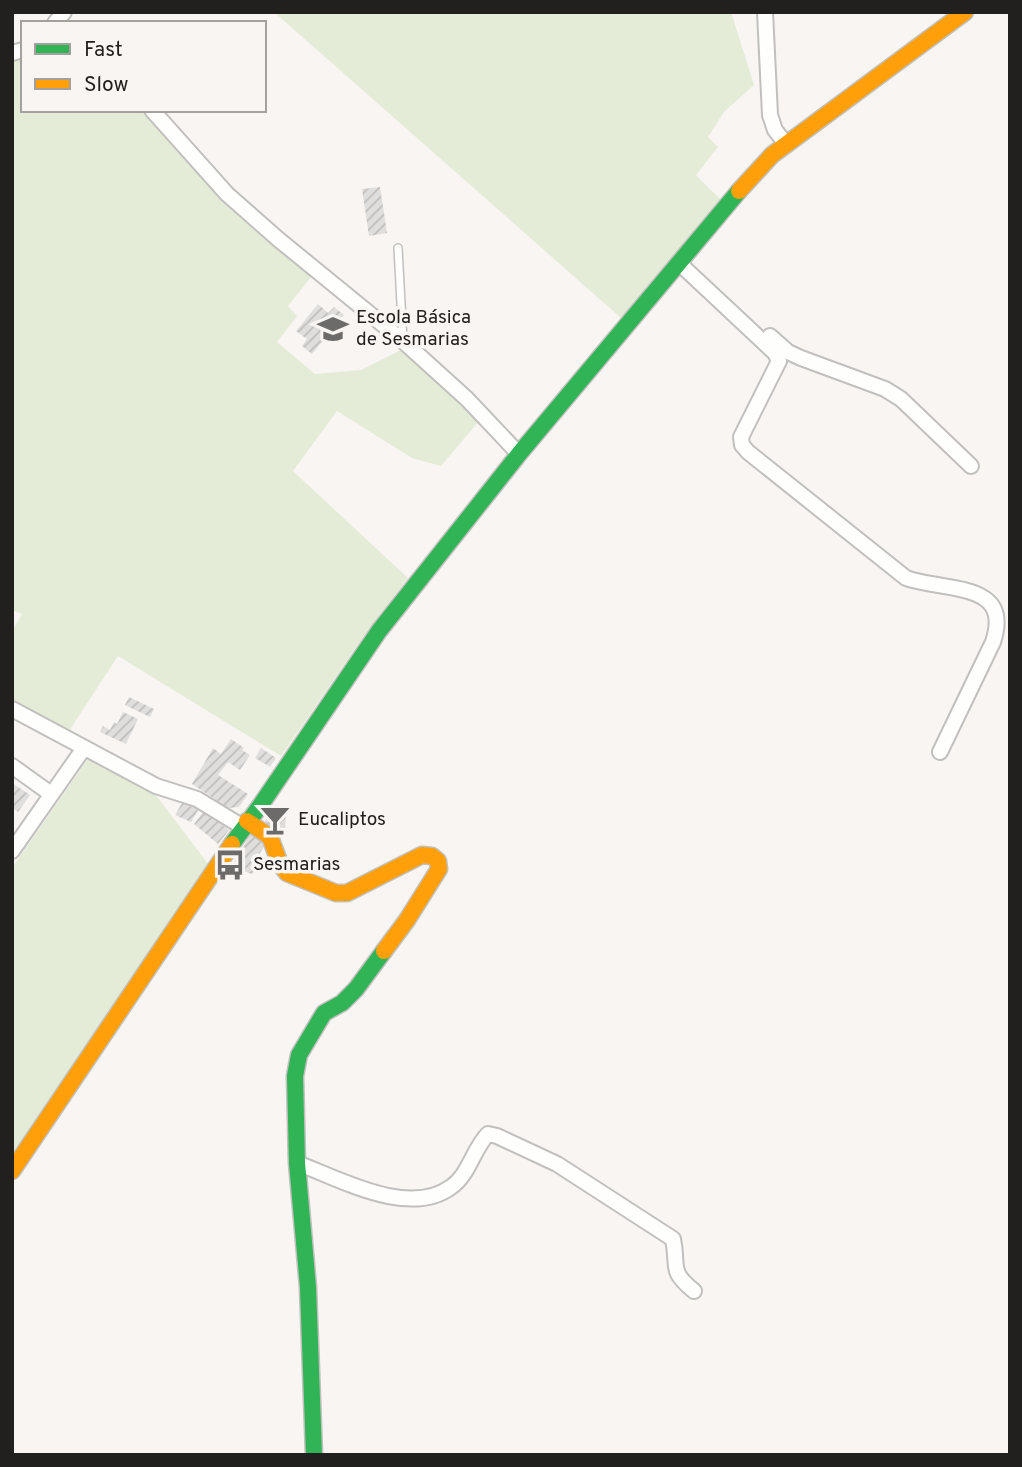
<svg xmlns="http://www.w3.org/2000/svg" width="1022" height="1467" viewBox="0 0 1022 1467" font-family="Overpass,sans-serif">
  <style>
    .green { fill: #e4ecd7 }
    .building { fill: url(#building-hatch) }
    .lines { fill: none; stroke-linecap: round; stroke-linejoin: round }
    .lane-casing { stroke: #c2c0be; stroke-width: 10 }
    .street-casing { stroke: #c2c0be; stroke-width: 18 }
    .fast-casing { stroke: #c2c0be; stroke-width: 19 }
    .slow-casing { stroke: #c2c0be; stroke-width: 19 }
    .lane { stroke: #fefefd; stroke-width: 7 }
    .street { stroke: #fefefd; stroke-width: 14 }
    .fast { stroke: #30b455; stroke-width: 16 }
    .slow { stroke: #ff9f0a; stroke-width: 16 }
    .labels { text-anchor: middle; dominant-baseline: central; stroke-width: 7; stroke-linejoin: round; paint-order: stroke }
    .poi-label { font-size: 19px; fill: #22201f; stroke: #f9f5f2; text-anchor: start }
  </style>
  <defs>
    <pattern id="building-hatch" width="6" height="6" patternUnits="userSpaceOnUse" patternTransform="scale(1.75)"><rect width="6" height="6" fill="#e0dedc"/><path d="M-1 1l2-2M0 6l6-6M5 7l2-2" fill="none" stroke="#c0bebc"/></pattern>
  </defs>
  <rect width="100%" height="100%" fill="#f8f5f3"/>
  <!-- green -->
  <g class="green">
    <path d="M274 12H731L754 85 724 112 708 137 718 147 696 175 724 203 621 318Z"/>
    <path d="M23 46V110H145L249 224 315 272 288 306 297 316 277 342 315 374 361 370 403 349 479 421 441 466 412 458 337 411 293 471 408 578 368 630 281 756 118 656 69 731 12 699V631L22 614 12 610V48Z"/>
    <path d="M88 759 155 794 209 865 12 1164V868Z"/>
  </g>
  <!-- building -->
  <g class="building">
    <path d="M380 187 387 233 369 236 362 189Z"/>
    <path d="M318 304 328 313 334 307 344 315 312 354 302 346 307 339 296 331Z"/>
    <path d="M129 697 154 709 150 717 125 705Z"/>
    <path d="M123 712 138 719 126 744 100 732 103 726 110 730 114 722 117 724Z"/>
    <path d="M231 739 244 748 242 750 250 755 240 770 228 762 218 775 248 794 239 807 228 808 192 784 213 748 221 754Z"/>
    <path d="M261 748 276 758 270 767 255 758Z"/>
    <path d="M12 783 30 795 18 812 12 808Z"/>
    <path d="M182 803 199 809 191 822 175 815Z"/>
    <path d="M268 808H286L285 834 264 828Z"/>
    <path d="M204 811 229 830 218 844 194 824Z"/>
    <path d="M253 831 268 840 255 861 261 864 252 874 231 867Z"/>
  </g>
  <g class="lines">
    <!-- lane casing -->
    <g class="lane-casing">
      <path id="lane" d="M398 248 403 340"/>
    </g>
    <!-- street casing -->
    <g class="street-casing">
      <g id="street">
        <path d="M765 12 770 115 775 130 786 144"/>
        <path d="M55 23 64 12"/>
        <path d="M12 53 23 50"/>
        <path d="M152 110 227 194 278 239 403 341 467 399 519 454"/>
        <path d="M680 264 775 353 779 361 741 437 742 445 748 452 906 578C946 592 1013 581 993 642L940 752"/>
        <path d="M770 336 788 352 801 358 885 389 901 399 971 466"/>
        <path d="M12 709 156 786 197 799 243 827"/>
        <path d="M12 766 51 794"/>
        <path d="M12 851 84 748"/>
        <path d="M297 1163C340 1179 409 1218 451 1187 469 1175 473 1149 488 1134L497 1136 557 1164 673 1239C679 1267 668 1270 694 1291"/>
      </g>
    </g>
    <!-- fast casing -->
    <g class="fast-casing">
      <g id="fast">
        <path d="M232 844 260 806 379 631 519 454 739 191"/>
        <path d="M314 1455 308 1287 297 1163 295 1076 299 1055 324 1013 342 1003 356 989 384 951"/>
      </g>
    </g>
    <!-- slow casing -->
    <g class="slow-casing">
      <g id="slow">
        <path d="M739 191 772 155 965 12"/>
        <path d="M247 821 270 837 280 864 287 873 336 893H347L422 855 432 856 438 861 439 869 407 920 384 951"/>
        <path d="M12 1171 232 844"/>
      </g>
    </g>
    <!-- lane -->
    <use href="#lane" class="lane"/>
    <!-- street -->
    <use href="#street" class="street"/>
    <!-- fast -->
    <use href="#fast" class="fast"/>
    <!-- slow -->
    <use href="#slow" class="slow"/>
  </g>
  <!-- icons -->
  <defs>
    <g id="school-bare" transform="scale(2.415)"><path d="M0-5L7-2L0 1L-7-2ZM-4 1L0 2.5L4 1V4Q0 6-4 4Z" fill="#6d6b69" stroke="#f9f5f2" stroke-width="2.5" paint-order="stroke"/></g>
    <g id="bar-bare" transform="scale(2.415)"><path d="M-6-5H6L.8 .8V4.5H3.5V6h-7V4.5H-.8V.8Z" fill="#6d6b69" stroke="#f9f5f2" stroke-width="2.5" paint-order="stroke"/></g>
    <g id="bus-bare" transform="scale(2.415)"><path d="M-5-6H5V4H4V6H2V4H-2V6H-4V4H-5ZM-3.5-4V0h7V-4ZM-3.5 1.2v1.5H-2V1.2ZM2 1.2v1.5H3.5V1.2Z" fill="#6d6b69" stroke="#f9f5f2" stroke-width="2.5" paint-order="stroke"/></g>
  </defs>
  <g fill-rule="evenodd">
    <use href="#school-bare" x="333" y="329"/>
    <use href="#bar-bare" x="275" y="820"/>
    <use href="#bus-bare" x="230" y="865"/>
  </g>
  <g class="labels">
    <!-- poi labels -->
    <g class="poi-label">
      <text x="356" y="318">Escola Básica<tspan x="356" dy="22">de Sesmarias</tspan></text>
      <text x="298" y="820">Eucaliptos</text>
      <text x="253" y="865">Sesmarias</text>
    </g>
  </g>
  <!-- border -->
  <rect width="1022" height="1467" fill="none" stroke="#22201f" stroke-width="28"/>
  <!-- legend -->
  <rect x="21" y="21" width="245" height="91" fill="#f9f5f2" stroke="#a3a09e" stroke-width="2"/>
  <rect x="35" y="44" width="35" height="10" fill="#30b455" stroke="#a3a09e" stroke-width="2"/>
  <text x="84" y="56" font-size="21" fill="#22201f">Fast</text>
  <rect x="35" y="79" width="35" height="10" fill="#ff9f0a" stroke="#a3a09e" stroke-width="2"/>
  <text x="84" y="91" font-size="21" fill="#22201f">Slow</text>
</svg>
